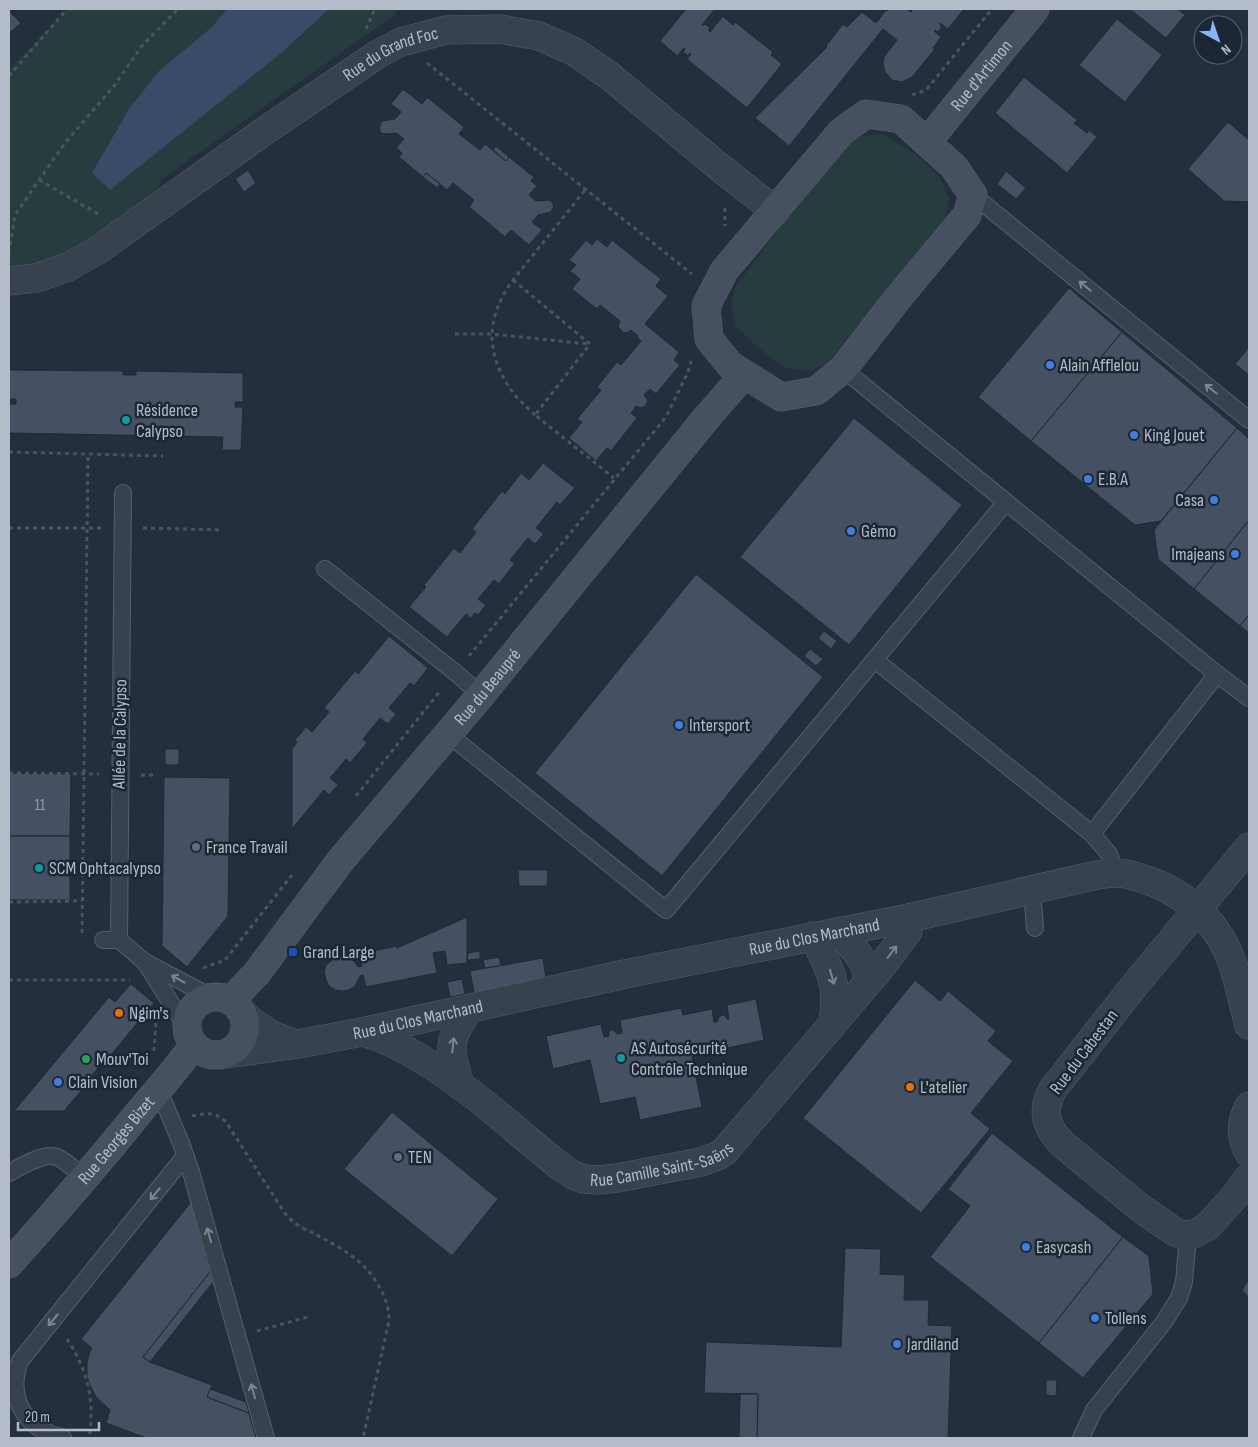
<svg xmlns="http://www.w3.org/2000/svg" width="1258" height="1447" viewBox="0 0 1258 1447" font-family="'Sofia Sans Condensed',sans-serif">
  <style>
    .green { fill: #263c3f }
    .water { fill: #394c67 }
    .building { fill: #455162; stroke: #1f2835 }
    .lines { fill: none; stroke-linecap: round; stroke-linejoin: round }
    .lane-casing { stroke: #565f6c; stroke-width: 18 }
    .street-casing { stroke: #565f6c; stroke-width: 29 }
    .secondary-casing { stroke: #565f6c; stroke-width: 29 }
    .path { stroke: #44595c; stroke-width: 3; stroke-dasharray: 4 4; stroke-linecap: butt }
    .lane { stroke: #38414e; stroke-width: 16 }
    .street { stroke: #38414e; stroke-width: 28 }
    .secondary { stroke: #465061; stroke-width: 28 }
    .oneway { stroke: #7c8592 }
    .shop-dot { fill: #3f7fe0; stroke: #1d2633; stroke-width: 2 }
    .culture-dot { fill: #0f9aa8; stroke: #1d2633; stroke-width: 2 }
    .service-dot { fill: #5c6f8a; stroke: #1d2633; stroke-width: 2 }
    .transit-dot { fill: #1a4fb4; stroke: #1d2633; stroke-width: 2 }
    .food-dot { fill: #e8710a; stroke: #1d2633; stroke-width: 2 }
    .leisure-dot { fill: #2e9e5b; stroke: #1d2633; stroke-width: 2 }
    .labels { text-anchor: middle; dominant-baseline: central; stroke-width: 5; stroke-linejoin: round; paint-order: stroke }
    .number-label { font-size: 15px; fill: #98a1af }
    .street-label { font-size: 18px; fill: #b4bcc9; stroke: #1d2633 }
    .poi-label { font-size: 18px; fill: #b4bcc9; stroke: #1d2633; text-anchor: start }
  </style>
  <rect width="100%" height="100%" fill="#242f3e"/>
  <!-- green -->
  <g class="green">
    <path d="M67 9H397L396 14 160 180 159 191C122 217 86 248 43 261 32 265 20 266 9 268V69L60 17Z"/>
    <path d="M882 134 914 153 939 176 949 198 944 221 827 364 808 371 785 368 760 349 736 327 731 302 736 286 791 213 848 144 861 136Z"/>
  </g>
  <!-- water -->
  <path class="water" d="M227 9H329L280 54 110 190 92 173 129 109 159 71 212 27Z"/>
  <!-- building -->
  <g class="building">
    <path d="M686 9H715L702 25 703 26 705 24 710 28 708 30 710 32 723 16 733 25 735 22 773 52 771 55 782 64 747 108 687 59 691 54 690 53 688 56 683 52 685 49 684 48 677 56 660 41Z"/>
    <path d="M889 9H907L911 12 912 11 910 9H964L948 29 940 23V25L942 27 938 32 935 30 934 31 941 37 933 48 935 49 912 77 902 82 892 80 885 72 883 64 884 57 897 40 883 29 789 146 755 118 827 47 826 46 843 24 847 27 862 12 876 23 886 10 887 11Z"/>
    <path d="M1130 9H1178L1185 15 1166 38Z"/>
    <path d="M9 11 21 23 11 32 9 30Z"/>
    <path d="M1117 19 1162 55 1125 102 1079 65Z"/>
    <path d="M1024 77 1077 120 1074 123 1087 133 1089 130 1097 137 1067 173 995 113Z"/>
    <path d="M403 89 422 104 427 97 464 127 459 134 480 150 485 144 506 161 509 157 534 177 531 181 537 186 529 195 536 201 549 200 551 201 554 206 551 212 538 215 532 222 542 230 529 245 511 230 505 237 469 207 474 200 453 183 447 190 426 173 423 177 399 157 402 153 396 148 404 139 396 133 385 134 381 133 379 128 382 121 395 119 401 112 391 104Z"/>
    <path d="M1228 122 1249 140V202L1224 201 1188 169Z"/>
    <path d="M496 146 509 157 506 161 493 150Z"/>
    <path d="M248 170 256 183 244 192 235 179Z"/>
    <path d="M1006 171 1026 188 1016 199 997 184Z"/>
    <path d="M426 173 440 184 437 188 423 177Z"/>
    <path d="M597 239 607 247 612 240 661 279 656 286 668 296 645 324 679 352 674 360 680 365 656 394 650 389 644 395 648 401 645 406 641 408 636 406 631 413 637 418 611 451 607 448 596 461 569 438 582 422 577 419 601 390 597 387 617 362 621 365 641 341 637 337 638 336 631 330 627 333 622 332 618 326 620 321 600 305 597 309 572 289 580 279 570 271 576 265 569 260 586 240 592 245Z"/>
    <path d="M1069 288 1122 332 1031 441 978 397Z"/>
    <path d="M1122 332 1237 428 1161 521 1135 525 1031 441Z"/>
    <path d="M1249 347V375L1235 364Z"/>
    <path d="M9 370 123 371V375H136V371L243 373V402H235V407H243L241 450H222L223 437 9 433V404H16V399H9Z"/>
    <path d="M854 418 962 505 849 645 740 557Z"/>
    <path d="M1237 428 1249 439V520L1194 589 1158 559 1154 530Z"/>
    <path d="M543 463 575 488 560 505 557 502 536 528 544 534 535 544 528 538 510 560 515 563 499 584 494 580 478 599 486 605 478 615 475 613 471 618 466 614 447 637 409 607 426 587 424 585 454 548 460 553 476 532 472 529 502 491 505 494 521 473 529 480Z"/>
    <path d="M1249 520V615L1240 626 1194 589Z"/>
    <path d="M696 574 823 677 662 876 535 773Z"/>
    <path d="M1249 615V633L1240 626Z"/>
    <path d="M824 631 837 641 831 649 818 638Z"/>
    <path d="M389 636 428 668 414 686 410 683 389 708 396 714 388 724 380 718 363 739 367 743 350 763 346 759 330 778 338 785 329 795 324 790 292 829V749L297 742 295 740 306 727 312 732 329 712 324 708 355 671 358 674Z"/>
    <path d="M810 649 823 659 816 666 804 656Z"/>
    <rect x="165" y="749" width="14" height="16"/>
    <path d="M9 773 71 774 70 836H9Z"/>
    <path d="M164 777 230 778 228 916 187 967 162 946Z"/>
    <rect x="9" y="836" width="61" height="64"/>
    <path d="M518 870H548L547 886H519Z"/>
    <path d="M467 917V963L447 965 445 951 433 953 437 973 366 987 363 975 360 976 355 986 349 990 343 991 335 990 329 986 326 980 324 972 326 965 336 957 343 956 349 958 355 962 358 967 362 966 359 954 397 946V948Z"/>
    <path d="M480 951V959L467 960 468 953Z"/>
    <path d="M499 957 501 966 485 968 483 960Z"/>
    <path d="M543 958 546 979 474 993 470 971Z"/>
    <path d="M462 979 465 994 450 997 447 982Z"/>
    <path d="M915 980 940 1001 948 991 996 1031 988 1041 1013 1061 971 1113 990 1129 921 1213 803 1118Z"/>
    <path d="M131 984 154 1003 106 1061 105 1060 92 1075 94 1076 64 1111H14L109 997 115 1002Z"/>
    <path d="M756 999 764 1040 692 1056 702 1107 640 1120 635 1097 600 1104 590 1060 553 1069 546 1036 601 1024 604 1037 609 1036V1032L611 1030H614L617 1034 622 1033 620 1020 681 1008 683 1015 712 1009 714 1022 718 1021V1018L722 1015H725L727 1019H729L727 1005Z"/>
    <path d="M392 1112 498 1199 452 1256 344 1169Z"/>
    <path d="M992 1133 1123 1237 1039 1343 930 1257 970 1206 948 1189Z"/>
    <path d="M191 1202 210 1272 143 1357 150 1362 212 1385 207 1397 249 1413 256 1438H146L106 1423 110 1410 96 1397 89 1383 87 1376V1362L90 1351 92 1348 81 1339Z"/>
    <path d="M1123 1237 1149 1256 1153 1294 1083 1378 1039 1343Z"/>
    <path d="M845 1248 881 1249 880 1274 905 1275 904 1300H929L928 1325 952 1326 948 1438H757L758 1394 704 1393 706 1342 841 1347Z"/>
    <path d="M210 1272 213 1282 150 1362 143 1357Z"/>
    <path d="M1249 1279V1298L1242 1290Z"/>
    <path d="M1046 1380H1057L1056 1396 1046 1395Z"/>
    <path d="M210 1389 246 1402 249 1413 207 1397Z"/>
    <path d="M740 1394H758L757 1438H739Z"/>
  </g>
  <g class="lines">
    <!-- lane casing -->
    <g class="lane-casing">
      <g id="lane">
        <path d="M973 195 1249 420"/>
        <path d="M843 369 1217 674 1249 698"/>
        <path d="M123 493 119 940 145 962 211 997"/>
        <path d="M325 569 456 673 481 695"/>
        <path d="M875 660 1092 834 1109 854 1115 873"/>
        <path d="M448 734 666 910 1006 502"/>
        <path d="M1092 834 1217 674"/>
        <path d="M1032 889 1035 928"/>
        <path d="M103 940H119"/>
        <path d="M145 962 186 1027"/>
        <path d="M156 1091 163 1100 181 1143 191 1172 266 1438"/>
        <path d="M9 1173C20 1167 44 1152 57 1157 65 1160 77 1172 85 1178"/>
        <path d="M63 1438C54 1435 42 1432 35 1425 15 1409 11 1384 20 1361L185 1156"/>
        <path d="M1081 1438 1094 1410 1164 1322 1179 1298 1184 1282 1188 1236"/>
      </g>
    </g>
    <!-- street casing -->
    <g class="street-casing">
      <g id="street">
        <path id="s1" d="M9 281 36 278 68 267 98 250 266 130 378 54 401 42 446 30 500 29 539 36 575 52 611 77 723 170 775 211"/>
        <path d="M1249 847 1134 986 1053 1089C1040 1112 1046 1129 1065 1146L1139 1207 1175 1232 1183 1235 1194 1234 1208 1226 1236 1195 1249 1177"/>
        <path d="M838 932C851 945 869 962 867 982"/>
        <path d="M813 936C830 968 839 985 833 1022"/>
        <path d="M244 1015C263 1031 273 1037 297 1044"/>
        <path id="s2" d="M362 1032C382 1037 400 1046 418 1057 470 1087 514 1130 561 1167L573 1175 584 1179 598 1180 617 1178 701 1162 715 1157 724 1152 881 967 908 931 909 918"/>
        <path id="s3" d="M226 1054 298 1044 362 1032 625 974 909 918 1088 877C1097 875 1106 873 1115 873 1128 873 1142 878 1155 883 1191 898 1219 925 1232 962 1239 983 1243 1004 1249 1025"/>
        <path d="M461 1086C448 1051 447 1037 471 1008"/>
        <path d="M1249 1106C1240 1123 1240 1137 1249 1153"/>
      </g>
    </g>
    <!-- secondary casing -->
    <g class="secondary-casing">
      <g id="secondary">
        <path d="M866 114 901 119 954 167 973 195 967 215 898 298 843 369 816 391 781 397 730 365 709 339 706 306 724 271 841 132Z"/>
        <path id="s4" d="M927 142 1035 9"/>
        <circle cx="216" cy="1026" r="29"/>
        <path id="s5" d="M231 1000 256 974 341 860 481 695 708 416 744 375"/>
        <path id="s6" d="M9 1264C54 1214 98 1163 141 1110 159 1089 177 1068 194 1045"/>
      </g>
    </g>
    <!-- path -->
    <g class="path">
      <path d="M366 29 375 9"/>
      <path d="M427 63 692 274"/>
      <path d="M9 76 67 9"/>
      <path d="M912 95 926 90 992 9"/>
      <path d="M39 180 100 215"/>
      <path d="M725 208V226"/>
      <path d="M9 253 15 215 39 180 66 142 114 86 141 47 178 9"/>
      <path d="M513 280 590 344 535 415 614 478"/>
      <path d="M455 334H491L589 344"/>
      <path d="M535 415C527 407 517 399 511 390 485 352 486 317 513 280L586 189"/>
      <path d="M9 452 163 456"/>
      <path d="M9 528H102"/>
      <path d="M143 528 222 530"/>
      <path d="M469 656 666 417 688 372 691 361"/>
      <path d="M9 773 99 774"/>
      <path d="M141 775H157"/>
      <path d="M356 796 441 690"/>
      <path d="M9 902 82 901"/>
      <path d="M82 933 88 454"/>
      <path d="M203 968 225 960 292 875"/>
      <path d="M9 980H130"/>
      <path d="M154 1051 156 1022"/>
      <path d="M192 1116C207 1113 214 1111 226 1122L284 1212C287 1216 291 1220 295 1223 301 1228 309 1231 315 1234 341 1248 366 1261 380 1288 386 1299 389 1308 389 1321L363 1438"/>
      <path d="M257 1331 311 1316"/>
      <path d="M67 1339C88 1371 95 1401 89 1438"/>
    </g>
    <!-- lane -->
    <use href="#lane" class="lane"/>
    <!-- street -->
    <use href="#street" class="street"/>
    <!-- secondary -->
    <use href="#secondary" class="secondary"/>
  </g>
  <!-- one-way arrows -->
  <defs><path id="oneway-shaft" d="M-6 0H5M1.5-3L5.5 0L1.5 3" fill="none" stroke-width="1.6" stroke-linecap="round" stroke-linejoin="round" transform="scale(1.25)"/></defs>
  <g class="oneway">
    <use href="#oneway-shaft" transform="translate(1085 286) rotate(-141)"/>
    <use href="#oneway-shaft" transform="translate(1211 389) rotate(-141)"/>
    <use href="#oneway-shaft" transform="translate(892 952) rotate(-53)"/>
    <use href="#oneway-shaft" transform="translate(832 977) rotate(74)"/>
    <use href="#oneway-shaft" transform="translate(178 979) rotate(-151)"/>
    <use href="#oneway-shaft" transform="translate(453 1045) rotate(-84)"/>
    <use href="#oneway-shaft" transform="translate(155 1194) rotate(129)"/>
    <use href="#oneway-shaft" transform="translate(209 1235) rotate(-106)"/>
    <use href="#oneway-shaft" transform="translate(53 1320) rotate(130)"/>
    <use href="#oneway-shaft" transform="translate(253 1391) rotate(-106)"/>
  </g>
  <!-- markers -->
  <g class="shop-dot">
    <circle cx="1050" cy="365" r="5"/>
    <circle cx="1134" cy="435" r="5"/>
    <circle cx="1088" cy="479" r="5"/>
    <circle cx="1214" cy="500" r="5"/>
    <circle cx="851" cy="531" r="5"/>
    <circle cx="1235" cy="554" r="5"/>
    <circle cx="679" cy="725" r="5"/>
    <circle cx="58" cy="1082" r="5"/>
    <circle cx="1026" cy="1247" r="5"/>
    <circle cx="1095" cy="1318" r="5"/>
    <circle cx="897" cy="1344" r="5"/>
  </g>
  <g class="culture-dot">
    <circle cx="126" cy="420" r="5"/>
    <circle cx="39" cy="868" r="5"/>
    <circle cx="621" cy="1058" r="5"/>
  </g>
  <g class="service-dot">
    <circle cx="196" cy="847" r="5"/>
    <circle cx="398" cy="1157" r="5"/>
  </g>
  <rect class="transit-dot" x="288" y="947" width="10" height="10" rx="2.5"/>
  <g class="food-dot">
    <circle cx="119" cy="1013" r="5"/>
    <circle cx="910" cy="1087" r="5"/>
  </g>
  <circle class="leisure-dot" cx="86" cy="1059" r="5"/>
  <g class="labels">
    <!-- number labels -->
    <g class="number-label">
      <text x="40" y="805">11</text>
    </g>
    <!-- street labels -->
    <g class="street-label">
      <text stroke="none"><textPath href="#s1" startOffset="449">Rue du Grand Foc</textPath></text>
      <text stroke="none"><textPath href="#s4" startOffset="86">Rue d'Artimon</textPath></text>
      <text stroke="none"><textPath href="#s5" startOffset="405">Rue du Beaupré</textPath></text>
      <text transform="translate(120 734) rotate(-89)">Allée de la Calypso</text>
      <text stroke="none"><textPath href="#s3" startOffset="600">Rue du Clos Marchand</textPath></text>
      <text stroke="none"><textPath href="#s3" startOffset="195">Rue du Clos Marchand</textPath></text>
      <text transform="translate(1084 1052) rotate(-53)">Rue du Cabestan</text>
      <text stroke="none"><textPath href="#s6" startOffset="164">Rue Georges Bizet</textPath></text>
      <text stroke="none"><textPath href="#s2" startOffset="348">Rue Camille Saint-Saëns</textPath></text>
    </g>
    <!-- poi labels -->
    <g class="poi-label">
      <text x="1060" y="365">Alain Afflelou</text>
      <text x="136" y="410">Résidence<tspan x="136" dy="21">Calypso</tspan></text>
      <text x="1144" y="435">King Jouet</text>
      <text x="1098" y="479">E.B.A</text>
      <text x="1204" y="500" text-anchor="end">Casa</text>
      <text x="861" y="531">Gémo</text>
      <text x="1225" y="554" text-anchor="end">Imajeans</text>
      <text x="689" y="725">Intersport</text>
      <text x="206" y="847">France Travail</text>
      <text x="49" y="868">SCM Ophtacalypso</text>
      <text x="303" y="952">Grand Large</text>
      <text x="129" y="1013">Ngim's</text>
      <text x="631" y="1048">AS Autosécurité<tspan x="631" dy="21">Contrôle Technique</tspan></text>
      <text x="96" y="1059">Mouv'Toi</text>
      <text x="68" y="1082">Clain Vision</text>
      <text x="920" y="1087">L'atelier</text>
      <text x="408" y="1157">TEN</text>
      <text x="1036" y="1247">Easycash</text>
      <text x="1105" y="1318">Tollens</text>
      <text x="907" y="1344">Jardiland</text>
    </g>
  </g>
  <!-- border -->
  <rect width="1258" height="1447" fill="none" stroke="#b4bcc9" stroke-width="20"/>
  <!-- north arrow -->
  <g transform="translate(1218 40) rotate(140)"><circle r="24" fill="#1d2633" stroke="#59626f"/>
  <path d="M0-4L9 19L0 12L-9 19Z" fill="#8ab4f8"/>
  <text y="-8" font-size="14" font-weight="bold" text-anchor="middle" fill="#b4bcc9">N</text>
  </g>
  <!-- scale -->
  <path d="M18 1422v8h81v-8" fill="none" stroke="#b4bcc9" stroke-width="2.5"/>
  <text x="25" y="1422" font-size="15" fill="#b4bcc9" stroke="#1d2633" stroke-width="4" paint-order="stroke">20 m</text>
</svg>
